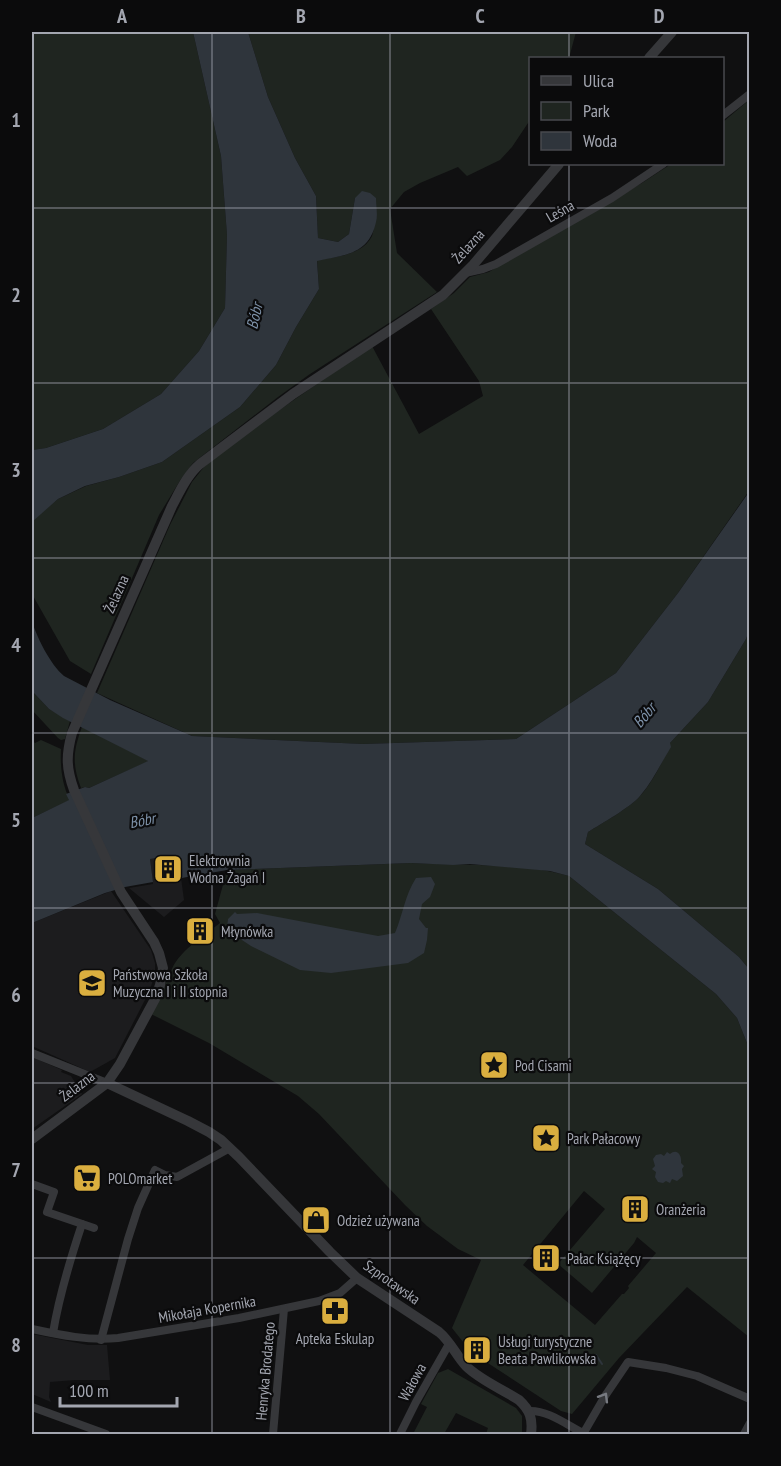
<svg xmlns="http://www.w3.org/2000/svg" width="781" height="1466" viewBox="0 0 781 1466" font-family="'PT Sans Narrow',sans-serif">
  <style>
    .built { fill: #1c1c1e }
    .green { fill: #1f2520; fill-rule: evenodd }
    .water { fill: #2f353c }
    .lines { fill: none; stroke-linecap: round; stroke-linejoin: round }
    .stream { stroke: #2f353c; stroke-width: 2 }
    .minor { stroke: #36373a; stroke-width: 8 }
    .tertiary { stroke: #36373a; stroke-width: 10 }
    .oneway { stroke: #777a81 }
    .grid { fill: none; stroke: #a3a6b0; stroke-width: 1.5; stroke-opacity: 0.55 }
    .labels { text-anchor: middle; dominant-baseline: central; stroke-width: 4.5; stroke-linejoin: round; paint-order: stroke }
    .street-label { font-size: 15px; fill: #a3a6b0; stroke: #0b0b0c }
    .poi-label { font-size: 15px; fill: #a3a6b0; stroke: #0b0b0c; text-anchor: start }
    .water-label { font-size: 16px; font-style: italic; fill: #7d91a8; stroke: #0b0b0c }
    .neatline { fill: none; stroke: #a3a6b0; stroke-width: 2 }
    .grid-label { font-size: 20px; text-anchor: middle; font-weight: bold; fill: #a3a6b0 }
  </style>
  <rect width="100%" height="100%" fill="#101011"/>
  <!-- built -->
  <g class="built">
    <path d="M173 856 176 879 181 878 184 900 164 917 129 888 153 884 150 859Z"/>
    <path d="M111 891 151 950 155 963V975L149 992 115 1058 90 1072 32 1046V923Z"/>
    <path d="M32 1057 62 1070 61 1072 71 1076 82 1094 32 1129Z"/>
    <path d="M32 1334 88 1345H107L110 1380H75L50 1382 49 1397 51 1402 32 1394Z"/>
  </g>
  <!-- green -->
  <g class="green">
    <path d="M32 32H193L221 156 227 235 225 308 199 351 161 394 103 429 46 448 32 450Z"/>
    <path d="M248 32H576L569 58H530V120L512 147 500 160 467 176 458 167 420 183 404 192 390 209 397 253 437 292 310 374 278 397 193 463 181 479 159 515 91 674 70 661 32 594V521L58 499 86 486 119 477 162 462 240 407 276 365 296 327 319 289 317 260C335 257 363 255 372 236 375 229 376 207 376 198H355L349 234 338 242 318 238 316 196 295 158 268 97Z"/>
    <path d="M749 100V491L678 593 616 673 516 739 363 744 192 736 97 693 170 525 192 482 204 467 233 442 372 346 419 434 483 396 479 381 431 309 454 293 470 277 489 272 520 252 642 183 671 164H722L723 122Z"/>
    <path d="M749 629V969L739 957 658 889 585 844 588 832C601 824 631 807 640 796 653 782 661 763 670 747V743L708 702 746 639Z"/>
    <path d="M32 691 49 709 70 721 65 739 61 740 58 738 32 710Z"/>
    <path d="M82 727 149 761 89 788 85 787 81 788C72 764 73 751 82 727Z"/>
    <path d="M32 740 35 743 41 740 61 749C60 766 62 785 70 800L32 818Z"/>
    <path d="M411 863C463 866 518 862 569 876L716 994 737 1018 749 1048V1337L687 1287 619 1358 572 1414 561 1411 471 1352 452 1328 481 1260 458 1249 427 1226 405 1205 319 1114 298 1096 209 1043 151 1014 171 972C176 953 205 935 220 923L215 914 227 870ZM584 1191 605 1209 558 1264 592 1293 634 1243 637 1237 656 1253 628 1286 629 1288 624 1294H622L595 1325 523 1265Z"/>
    <path d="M448 1369 516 1408 522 1416V1434H486L488 1428 456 1413 444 1434H413L427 1407 421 1404 438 1373Z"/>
  </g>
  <!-- water -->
  <g class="water">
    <path d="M193 32H248L268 97 295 158 316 196 318 238 338 242 349 234 355 198 362 191 370 193 376 198C376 206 378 215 376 222 369 255 344 255 317 261L319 289 296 327 276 365 240 407 162 462 119 477 85 486 58 499 32 522V450L46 448 103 429 161 394 199 351 225 308 227 235 221 156Z"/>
    <path d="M749 492 750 629 746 639 708 702 670 743 671 747C661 763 653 781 640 796 631 807 601 824 588 832L585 844 658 889 739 957 749 969V1048L737 1018 716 994 569 876 550 871 470 864 453 865 411 863 227 870 176 879 172 856 150 859 153 882 125 887 105 893 32 923V818L69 800 66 794 85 787 89 788 148 761 63 718 49 709 32 691V622C38 639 50 664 64 676L110 700 192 736 363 744 516 739 616 673 678 593Z"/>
    <path d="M431 877 435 884 430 897 422 904 419 919 426 928H428L427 940 424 953 408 963 331 973 300 970 251 946 233 934 227 928 228 919 235 912 237 914 257 913 378 936 395 933C403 914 405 895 416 878Z"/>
    <path d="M667 1152 670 1154C677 1148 682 1155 681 1163L684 1166 682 1169 683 1176 677 1181 672 1179 670 1183 666 1181 663 1183 658 1182 655 1177 656 1172 652 1169 655 1166 653 1159 656 1155 661 1154 664 1156Z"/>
  </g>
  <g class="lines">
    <!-- stream -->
    <path class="stream" d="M596 1355 602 1364"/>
    <!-- minor -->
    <g class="minor">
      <path d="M722 116 750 94"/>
      <path d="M465 273 483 269 496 264 612 198 663 164"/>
      <path d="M32 1053 107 1083"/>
      <path d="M32 1184 54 1192 47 1212 94 1228"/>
      <path d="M32 1329C60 1335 89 1341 118 1338L239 1318 319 1301 340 1293 357 1278"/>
      <path d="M53 1333C59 1296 70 1260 82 1224"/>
      <path d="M101 1340 128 1239 138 1208 155 1170 165 1175 177 1177 230 1148"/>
      <path d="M32 1407 106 1434"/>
      <path d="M529 1411C549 1410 568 1426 585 1434"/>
      <path d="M273 1434 284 1309"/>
      <path d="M400 1434 416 1402 449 1344"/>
      <path d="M583 1434 605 1396 628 1362 666 1368 697 1376 750 1399"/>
      <path d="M744 1434 750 1423"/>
    </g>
    <!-- tertiary -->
    <g class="tertiary">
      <path d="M649 58 672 32"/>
      <path d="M107 1083 188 1121 209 1132 221 1140 239 1157 330 1252 357 1278 439 1332C450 1341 456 1355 466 1366 480 1380 502 1389 519 1400 530 1410 533 1419 531 1434"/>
      <path d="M32 1139 107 1083 120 1064 155 999 160 985 163 968 159 953 154 942 121 892 74 790C66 768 66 755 72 733L172 506C180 491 187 475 200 464L293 394 443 295 473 265 559 164"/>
    </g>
  </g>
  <!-- one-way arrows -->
  <defs><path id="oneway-chevron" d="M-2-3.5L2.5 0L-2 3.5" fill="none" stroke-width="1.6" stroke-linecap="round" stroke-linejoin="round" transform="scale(1.5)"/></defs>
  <use class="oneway" href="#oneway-chevron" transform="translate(604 1397) rotate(-59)"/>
  <!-- grid -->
  <path class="grid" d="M212 32V1434M390 32V1434M569 32V58M569 164V1434M32 208H750M32 383H750M32 558H750M32 733H750M32 908H750M32 1083H750M32 1258H750"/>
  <!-- icons -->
  <defs>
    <g id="building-square" transform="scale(1.5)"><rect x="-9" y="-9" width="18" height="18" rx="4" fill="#daae3f" stroke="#0b0b0c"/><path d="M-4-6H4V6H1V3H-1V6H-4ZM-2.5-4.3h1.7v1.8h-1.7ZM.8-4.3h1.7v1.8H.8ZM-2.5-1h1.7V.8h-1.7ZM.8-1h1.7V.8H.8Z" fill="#111"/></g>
    <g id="school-square" transform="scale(1.5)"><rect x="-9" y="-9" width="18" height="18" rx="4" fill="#daae3f" stroke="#0b0b0c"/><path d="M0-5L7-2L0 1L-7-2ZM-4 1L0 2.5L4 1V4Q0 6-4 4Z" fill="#111"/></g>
    <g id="sight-square" transform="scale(1.5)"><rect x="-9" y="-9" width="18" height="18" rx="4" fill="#daae3f" stroke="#0b0b0c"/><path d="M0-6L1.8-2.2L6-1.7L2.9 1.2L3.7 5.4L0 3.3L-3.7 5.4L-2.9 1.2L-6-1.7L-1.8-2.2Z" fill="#111"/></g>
    <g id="supermarket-square" transform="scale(1.5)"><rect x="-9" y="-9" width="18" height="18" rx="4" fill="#daae3f" stroke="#0b0b0c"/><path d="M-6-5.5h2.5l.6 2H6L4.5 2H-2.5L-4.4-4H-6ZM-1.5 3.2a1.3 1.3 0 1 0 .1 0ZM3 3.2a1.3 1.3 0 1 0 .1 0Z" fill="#111"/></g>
    <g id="shop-square" transform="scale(1.5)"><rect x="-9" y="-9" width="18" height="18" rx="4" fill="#daae3f" stroke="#0b0b0c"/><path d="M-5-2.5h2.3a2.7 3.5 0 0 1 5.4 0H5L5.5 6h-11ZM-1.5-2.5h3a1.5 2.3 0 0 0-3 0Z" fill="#111"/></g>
    <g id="pharmacy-square" transform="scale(1.5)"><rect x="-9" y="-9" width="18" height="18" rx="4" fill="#daae3f" stroke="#0b0b0c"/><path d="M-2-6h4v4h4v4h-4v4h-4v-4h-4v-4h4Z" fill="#111"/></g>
  </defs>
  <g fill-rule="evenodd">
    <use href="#building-square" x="168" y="869"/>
    <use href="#building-square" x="200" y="931"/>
    <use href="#school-square" x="92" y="983"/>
    <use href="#sight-square" x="494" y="1065"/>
    <use href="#sight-square" x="546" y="1138"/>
    <use href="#supermarket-square" x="87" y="1178"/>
    <use href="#building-square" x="635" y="1209"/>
    <use href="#shop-square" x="316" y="1220"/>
    <use href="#building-square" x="546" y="1258"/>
    <use href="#pharmacy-square" x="335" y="1311"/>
    <use href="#building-square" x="477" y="1350"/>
  </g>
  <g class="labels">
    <!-- street labels -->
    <g class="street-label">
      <text transform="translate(560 211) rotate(-30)">Leśna</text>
      <text transform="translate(468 246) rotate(-48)">Żelazna</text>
      <text transform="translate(116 594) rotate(-66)">Żelazna</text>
      <text transform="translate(77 1086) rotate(-37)">Żelazna</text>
      <text transform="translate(392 1282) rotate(35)">Szprotawska</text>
      <text transform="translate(207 1309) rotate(-10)">Mikołaja Kopernika</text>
      <text transform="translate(265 1371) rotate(-85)">Henryka Brodatego</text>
      <text transform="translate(412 1382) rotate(-61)">Wałowa</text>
    </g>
    <!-- poi labels -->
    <g class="poi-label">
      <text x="189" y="860">Elektrownia<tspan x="189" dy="17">Wodna Żagań I</tspan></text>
      <text x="221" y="931">Młynówka</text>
      <text x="113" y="974">Państwowa Szkoła<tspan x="113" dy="17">Muzyczna I i II stopnia</tspan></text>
      <text x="515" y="1065">Pod Cisami</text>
      <text x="567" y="1138">Park Pałacowy</text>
      <text x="108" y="1178">POLOmarket</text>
      <text x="656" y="1209">Oranżeria</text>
      <text x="337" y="1220">Odzież używana</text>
      <text x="567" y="1258">Pałac Książęcy</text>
      <text x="335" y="1338" text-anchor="middle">Apteka Eskulap</text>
      <text x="498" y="1341">Usługi turystyczne<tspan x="498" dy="17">Beata Pawlikowska</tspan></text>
    </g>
    <!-- water labels -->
    <g class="water-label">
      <text transform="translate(254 316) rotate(-77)">Bóbr</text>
      <text transform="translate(644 715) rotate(-50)">Bóbr</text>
      <text transform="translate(142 820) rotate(-11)">Bóbr</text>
    </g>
  </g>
  <!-- border -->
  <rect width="781" height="1466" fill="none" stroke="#0b0b0c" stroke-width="66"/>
  <!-- legend -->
  <rect x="529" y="57" width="195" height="108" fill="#0b0b0c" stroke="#48494e" stroke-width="1.5"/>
  <rect x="541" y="76" width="30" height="9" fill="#36373a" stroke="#48494e" stroke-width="1.5"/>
  <text x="583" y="87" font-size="18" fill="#a3a6b0">Ulica</text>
  <rect x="541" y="102" width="30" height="18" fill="#1f2520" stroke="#48494e" stroke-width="1.5"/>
  <text x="583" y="117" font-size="18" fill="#a3a6b0">Park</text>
  <rect x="541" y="132" width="30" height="18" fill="#2f353c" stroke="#48494e" stroke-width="1.5"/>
  <text x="583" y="147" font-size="18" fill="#a3a6b0">Woda</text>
  <!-- scale -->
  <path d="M60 1397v9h117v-9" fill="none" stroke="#a3a6b0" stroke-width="3"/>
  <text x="69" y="1397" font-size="18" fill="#a3a6b0" stroke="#0b0b0c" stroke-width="4.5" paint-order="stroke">100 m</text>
  <rect x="33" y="33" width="715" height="1400" class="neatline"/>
  <g class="grid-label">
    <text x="122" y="23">A</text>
    <text x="301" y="23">B</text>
    <text x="480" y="23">C</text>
    <text x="659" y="23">D</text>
    <text x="16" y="127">1</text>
    <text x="16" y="302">2</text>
    <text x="16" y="477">3</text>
    <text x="16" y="652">4</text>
    <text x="16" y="827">5</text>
    <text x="16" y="1002">6</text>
    <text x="16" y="1177">7</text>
    <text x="16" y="1352">8</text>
  </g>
</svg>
